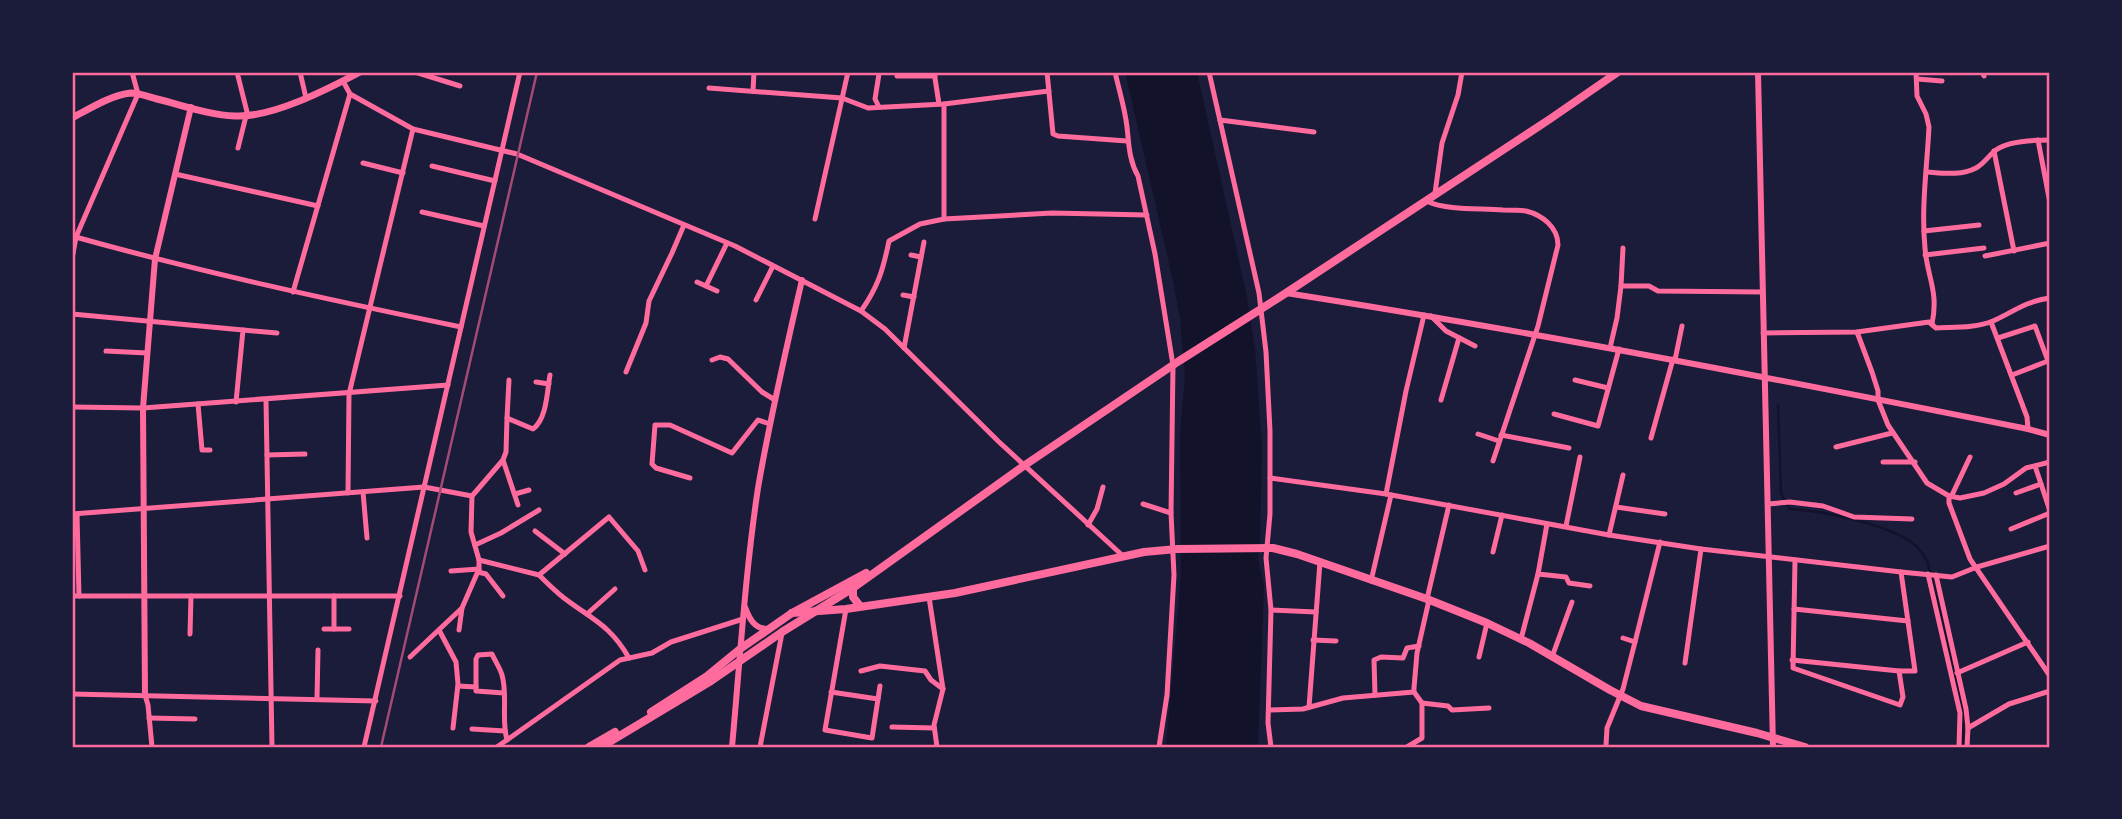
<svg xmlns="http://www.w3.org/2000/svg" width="2122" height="819" viewBox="0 0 2122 819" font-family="Commissioner,sans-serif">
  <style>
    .water { fill: #12122b }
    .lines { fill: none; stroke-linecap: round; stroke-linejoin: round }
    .stream { stroke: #12122b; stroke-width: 2.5 }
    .minor { stroke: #ff6b9d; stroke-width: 5 }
    .tertiary { stroke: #ff6b9d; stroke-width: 6 }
    .secondary { stroke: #ff6b9d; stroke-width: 7 }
    .primary { stroke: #ff6b9d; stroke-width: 8 }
    .rail { stroke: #a44b75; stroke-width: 2.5 }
    .neatline { fill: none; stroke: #ff6b9d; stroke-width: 2.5 }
  </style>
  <rect width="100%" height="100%" fill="#1b1b3a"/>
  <!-- water -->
  <path class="water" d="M1125 72H1197L1247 297 1255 349 1262 448 1260 539 1258 559 1264 586 1258 747H1166L1181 575 1180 435 1185 377 1180 319 1174 285Z"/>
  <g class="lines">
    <!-- stream -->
    <path class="stream" d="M1778 405 1781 494 1790 509C1823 511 1889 524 1915 545 1921 549 1924 557 1928 563L1963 710V747"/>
    <!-- minor -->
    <g class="minor">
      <path d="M237 72 248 116"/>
      <path d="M300 72 306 98"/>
      <path d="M415 72 460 86"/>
      <path d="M934 72 939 104"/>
      <path d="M1047 72 1053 134 1058 136 1127 141"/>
      <path d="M1115 72C1119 90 1125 109 1127 127 1129 145 1129 160 1138 176L1155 254 1173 365 1171 513 1174 575 1167 695 1159 747"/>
      <path d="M1209 72 1259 293 1266 352 1270 431V514L1266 558 1271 610 1268 723 1271 747"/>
      <path d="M1916 72 1917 96 1926 114 1929 127C1927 167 1921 208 1925 248 1927 277 1939 291 1932 324"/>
      <path d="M1982 72 1984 76"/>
      <path d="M897 76H935"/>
      <path d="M1917 79 1942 81"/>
      <path d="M343 81 350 94 413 129 517 154 735 246 861 311 885 329 998 441 1123 556"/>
      <path d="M709 88 842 98 868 108 944 104 1049 91"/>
      <path d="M753 91 754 72"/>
      <path d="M879 107 875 99 879 74"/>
      <path d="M1220 120 1314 132"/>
      <path d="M2038 140 2050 203"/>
      <path d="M238 148 246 116"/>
      <path d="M1994 151 2014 251"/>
      <path d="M363 163 403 173"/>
      <path d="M432 166 495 181"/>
      <path d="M1927 172C1942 173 1961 176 1976 168 1984 164 1989 155 1996 150 2008 141 2036 140 2050 140"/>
      <path d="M175 174 318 206"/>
      <path d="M1435 193 1442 143 1458 95 1462 72"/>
      <path d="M1426 201C1449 211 1478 208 1503 210 1510 210 1519 210 1526 211 1542 215 1558 227 1558 245L1538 326 1493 461"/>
      <path d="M422 212 484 226"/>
      <path d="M815 219 848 72"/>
      <path d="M944 219 1052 213 1147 215"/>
      <path d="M1924 231 1979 225"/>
      <path d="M72 236C200 272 330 300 461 327"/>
      <path d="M1623 248 1621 286H1649L1658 291 1763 292"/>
      <path d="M911 255 921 257"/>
      <path d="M1925 255 1984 248"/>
      <path d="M1985 256 2050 243"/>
      <path d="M72 259 76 237 138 94 132 72"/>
      <path d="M697 282 717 291"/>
      <path d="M706 286 727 243"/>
      <path d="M293 292 350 94"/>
      <path d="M903 295 914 297"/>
      <path d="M756 300 773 266"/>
      <path d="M861 311C878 287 883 270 889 241L920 224 944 219V104"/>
      <path d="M72 314 243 330 236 402"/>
      <path d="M1431 316 1446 331 1475 346"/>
      <path d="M1991 322 2027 417 2028 429"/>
      <path d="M243 330 277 333"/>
      <path d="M1857 332 1872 372 1878 391V400L1888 425 1927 483 1949 496V503L1970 559 2050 676"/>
      <path d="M1763 333 1857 332 1929 322 1936 328C1954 327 1976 328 1993 321 2013 312 2026 301 2050 298"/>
      <path d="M1998 338 2035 326 2048 361 2012 375"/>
      <path d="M904 348 924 242"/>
      <path d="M1610 348 1617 318 1621 286"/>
      <path d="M106 351 147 353"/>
      <path d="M712 360 720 357 728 359 762 392 775 400"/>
      <path d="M1675 360 1682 326"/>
      <path d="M626 372 646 323 649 301 672 253 684 225"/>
      <path d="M1575 380 1608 388"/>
      <path d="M536 382 549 384"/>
      <path d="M266 400 272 747"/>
      <path d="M1441 400 1459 338"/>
      <path d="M198 404 202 450H210"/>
      <path d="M72 407 143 408 448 385"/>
      <path d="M1554 414 1598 426 1619 349"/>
      <path d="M507 418 509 380"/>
      <path d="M1478 434 1499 441"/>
      <path d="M1501 435 1569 448"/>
      <path d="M1651 438 1673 359"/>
      <path d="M1836 447 1892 433"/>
      <path d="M267 455 305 454"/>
      <path d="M1970 457 1952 495 1949 496 1960 498 1984 493 2004 484 2026 468 2050 462"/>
      <path d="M503 460 518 505"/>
      <path d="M1883 462H1915"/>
      <path d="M2035 466 2050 511"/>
      <path d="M690 478 656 468 652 464 655 425H670L732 453 758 420 770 424"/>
      <path d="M1270 478 1386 494 1609 535 1701 549 1901 572 1952 577 1977 567 2050 546"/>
      <path d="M363 492 367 538"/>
      <path d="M348 493 349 394 413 129"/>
      <path d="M2016 493 2041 484"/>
      <path d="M515 494 529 490"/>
      <path d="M1386 494 1406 391 1424 315"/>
      <path d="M472 496 503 460 506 452 507 418 533 429C547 419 547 391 550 375"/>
      <path d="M1143 504 1171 513"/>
      <path d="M1768 504 1790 502 1823 506 1854 517 1912 519"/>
      <path d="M1616 507 1665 514"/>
      <path d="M72 514 424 487 472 496 471 532 479 560V569L462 608 459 630"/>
      <path d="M77 514 79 596"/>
      <path d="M1547 524 1538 574 1566 577 1569 583 1590 586"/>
      <path d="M1088 525 1097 509 1103 487"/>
      <path d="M1566 526 1580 457"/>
      <path d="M2011 529 2050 513"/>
      <path d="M535 531 565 554"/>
      <path d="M1609 535 1623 475"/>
      <path d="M475 545 501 533 539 510"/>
      <path d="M1493 552 1502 515"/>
      <path d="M479 560 539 575 609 517 638 551 645 570"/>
      <path d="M1795 560 1793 668 1900 705 1903 697 1899 671H1915L1901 572"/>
      <path d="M451 571 479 569"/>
      <path d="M478 572 486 574 503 596"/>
      <path d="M1928 574 1960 713 1959 747"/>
      <path d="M539 575C547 583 555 591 564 598 593 620 610 625 629 658"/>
      <path d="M1936 575 1966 709 1968 728 1967 747"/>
      <path d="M1371 581 1391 495"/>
      <path d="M72 596H400"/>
      <path d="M334 596V629"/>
      <path d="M929 597 943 689 934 725 937 747"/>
      <path d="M1427 599 1449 505"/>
      <path d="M1794 609 1908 621"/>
      <path d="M1271 610 1316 612"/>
      <path d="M587 614 615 589"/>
      <path d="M324 629H349"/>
      <path d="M439 630 456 662 458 684 453 728"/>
      <path d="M190 634 191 596"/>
      <path d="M1623 638 1635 642 1660 542"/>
      <path d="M1521 639 1538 574"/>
      <path d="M1313 640 1336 641"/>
      <path d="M410 657 462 608"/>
      <path d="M1479 657 1487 623"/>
      <path d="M1552 657 1572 602"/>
      <path d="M1792 660 1899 671"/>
      <path d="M1685 663 1701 549"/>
      <path d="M861 671 880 666 925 671 931 680 943 689"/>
      <path d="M1957 673 2028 642"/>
      <path d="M458 686 476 687"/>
      <path d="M831 692 878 699 872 738 825 730 846 609"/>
      <path d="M504 693 476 691V659L478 655 492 654C495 661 500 668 502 675 508 696 501 719 507 740"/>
      <path d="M72 694 376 701"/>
      <path d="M145 695 148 705 152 747"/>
      <path d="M1375 695 1374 660 1381 657 1403 658 1407 648 1419 646"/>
      <path d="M317 699 318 650"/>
      <path d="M878 699 880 686"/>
      <path d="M1422 703 1448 706 1452 710 1489 708"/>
      <path d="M1309 707 1320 562"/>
      <path d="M1269 710 1303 709 1343 698 1414 692"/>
      <path d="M149 718 195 719"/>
      <path d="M892 727 934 728"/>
      <path d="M1968 728 2009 704 2050 691"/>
      <path d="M472 729 505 731"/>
      <path d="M1606 745 1607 728 1623 689 1635 642"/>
      <path d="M364 747 520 72"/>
      <path d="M497 747 620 660 652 653 671 642 743 619"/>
      <path d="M760 747 782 633"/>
      <path d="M1407 747 1422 738V703L1414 692V688L1417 653 1429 600"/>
    </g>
    <!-- tertiary -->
    <g class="tertiary">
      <path d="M1758 72 1773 747"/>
      <path d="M1286 293C1535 332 1781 380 2028 429L2050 435"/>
      <path d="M745 607C749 618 754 629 768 629"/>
      <path d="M145 695 143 408 155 259 191 107"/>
      <path d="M732 747C740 661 745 574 758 488 770 418 786 349 802 280"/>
    </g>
    <!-- secondary -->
    <path class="secondary" d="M72 118C89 109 111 95 131 93 139 93 149 97 157 99 182 105 209 115 235 116 272 118 328 89 360 72"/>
    <!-- primary -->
    <g class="primary">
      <path d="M853 588V597L860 606"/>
      <path d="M792 613 846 609 955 593 1144 552 1177 549 1273 548 1297 554 1427 599 1487 623 1529 643 1610 690 1641 706 1757 733 1805 747"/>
      <path d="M651 712 707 676 740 649 792 613 866 573"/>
      <path d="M589 747 615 732"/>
      <path d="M601 747 711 681 782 632 853 588 1025 465 1179 361 1286 293 1550 119 1618 72"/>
    </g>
    <!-- rail -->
    <path class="rail" d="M381 747 537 72"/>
  </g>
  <!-- border -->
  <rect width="2122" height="819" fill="none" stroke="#1b1b3a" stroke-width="147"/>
  <rect x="74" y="74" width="1974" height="672" class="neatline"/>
</svg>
